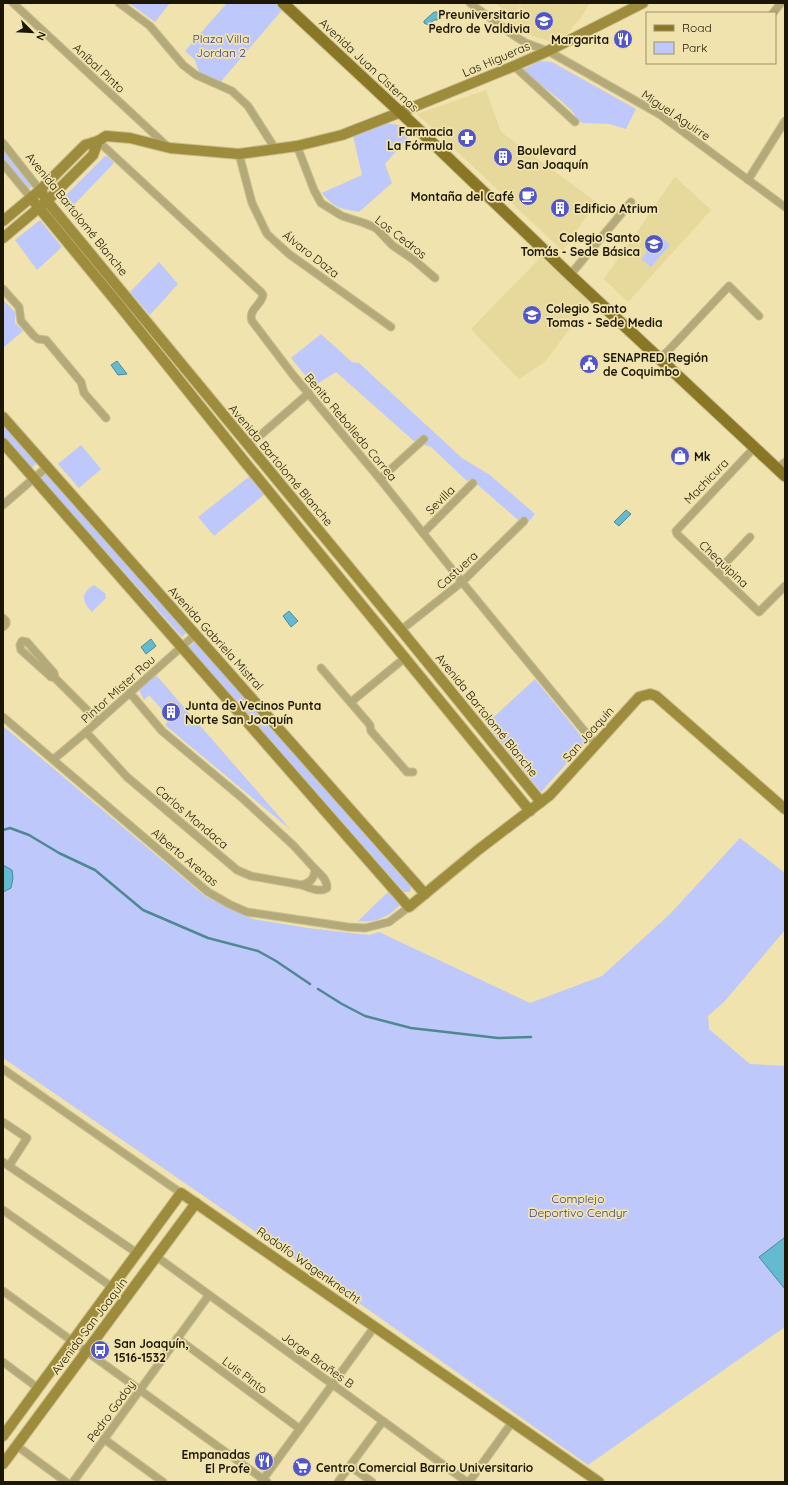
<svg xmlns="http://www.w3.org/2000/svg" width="788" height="1485" viewBox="0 0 788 1485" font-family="Quicksand,sans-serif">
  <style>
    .built { fill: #e7d89b }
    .green { fill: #bfc8fb }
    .water { fill: #64bad0; stroke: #4e8993 }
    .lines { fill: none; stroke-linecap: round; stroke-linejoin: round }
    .stream { stroke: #4e8993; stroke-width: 2.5 }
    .street-casing { stroke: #cabe8f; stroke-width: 9 }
    .secondary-casing { stroke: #cabe8f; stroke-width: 12 }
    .primary-casing { stroke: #cabe8f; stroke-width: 13 }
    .street { stroke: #b4a978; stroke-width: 7 }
    .secondary { stroke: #9e8c3d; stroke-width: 10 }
    .primary { stroke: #897726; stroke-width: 11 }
    .labels { text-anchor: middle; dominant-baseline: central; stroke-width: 3.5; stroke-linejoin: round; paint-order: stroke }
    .poi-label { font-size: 12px; font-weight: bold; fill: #1c1704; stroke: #f0e3ad; text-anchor: start }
    .park-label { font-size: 12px; fill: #3d428b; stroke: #f0e3ad }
    .street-label { font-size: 12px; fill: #1c1704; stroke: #f0e3ad }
  </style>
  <rect width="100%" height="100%" fill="#f0e3ad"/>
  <!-- built -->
  <g class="built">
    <path d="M495 3H522L512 16Z"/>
    <path d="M523 3H590L580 19 565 36 552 42 526 34 508 23Z"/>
    <path d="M486 90 501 132 596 202 563 251 417 114Z"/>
    <path d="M675 177 711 210 628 302 604 279Z"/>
    <path d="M541 257 589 302 546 361 519 379 471 329Z"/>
  </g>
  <!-- green -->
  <g class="green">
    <path d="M129 3H170L155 22Z"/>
    <path d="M227 3H275L282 10 219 84 200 76 195 60 185 51Z"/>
    <path d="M539 61 552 62 636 109 626 129 609 124 583 123 578 121 573 112 559 99 522 70Z"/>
    <path d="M385 123 399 125 411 134 385 164 392 183 359 212C340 208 335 209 322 193L362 175 353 136Z"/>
    <path d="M3 149 33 186 29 189 3 158Z"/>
    <path d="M105 156 109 157 114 163 68 211 59 202Z"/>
    <path d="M40 220 62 247 37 270 15 240Z"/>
    <path d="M660 236 670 245 651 267 641 259Z"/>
    <path d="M159 262 178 284 150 315 130 292Z"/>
    <path d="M3 300 15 312V323L23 331 3 348Z"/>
    <path d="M321 334 352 362 359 363 462 458 490 475 535 514 525 526 471 479 467 481 431 447 415 442 336 372 314 386 291 358Z"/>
    <path d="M3 424 37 463 31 468 3 437Z"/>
    <path d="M81 445 101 469 79 488 58 464Z"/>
    <path d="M47 473 187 632 182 637 41 479Z"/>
    <path d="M250 476 265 494 214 536 198 517Z"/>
    <path d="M94 585 105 593 106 598 92 612C82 602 80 593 94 585Z"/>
    <path d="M195 642 411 887 410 892H404L189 647Z"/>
    <path d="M156 675 291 830 165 725 170 719 149 695 144 700 140 692V688Z"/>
    <path d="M535 679 586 742 541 792 486 724Z"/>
    <path d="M3 726 206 897 253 919 308 928 369 935 379 932 530 1003 602 976 670 914 740 838 785 873V930L724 1002 708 1016 709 1029 750 1064 785 1066V1327L588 1465 349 1296 3 1058Z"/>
    <path d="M389 891 399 902V906C387 918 375 923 358 921Z"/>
  </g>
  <!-- water -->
  <g class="water">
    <path d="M434 12H437L440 16 437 20H434L428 25 424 23V21Z"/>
    <path d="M117 361 127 374 118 375 111 365Z"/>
    <path d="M626 510 631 514 619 526 614 522Z"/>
    <path d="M289 611 298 621 291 627 283 616Z"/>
    <path d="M151 639 156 646 146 654 141 647Z"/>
    <path d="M3 865 12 870 13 878 11 888 3 892Z"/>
    <path d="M784 1238 785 1240V1289L759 1257Z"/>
  </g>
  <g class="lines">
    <!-- stream -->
    <g class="stream">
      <path d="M3 830 10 828 29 835 59 853 95 870 143 910 208 938 258 951 276 961 310 984"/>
      <path d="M318 989 342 1004 365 1016 411 1028 498 1038 531 1037"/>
    </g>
    <!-- street casing -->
    <g class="street-casing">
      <g id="street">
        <path d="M13 3 168 147"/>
        <path d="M119 3 150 26 183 65 196 75 232 91 248 106 276 150"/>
        <path d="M470 3 516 37 526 43 548 51 659 114 785 207"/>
        <path d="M773 13 781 3"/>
        <path d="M514 66 575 122"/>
        <path d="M98 141 261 292 263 295C261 306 248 309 252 321L293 375 380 479 462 582 596 745"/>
        <path d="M3 143 40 190"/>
        <path d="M297 146 314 190 321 203 342 216 364 223 376 228 392 245 414 260 435 278"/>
        <path d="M239 154 252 203 267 234 289 254 391 327"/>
        <path d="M3 164 31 198"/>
        <path d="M748 180 785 121"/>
        <path d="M570 275 631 202"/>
        <path d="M3 289 19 307 21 321 34 336 38 339 46 340 81 382 84 393 106 418"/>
        <path d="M660 358 667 352 729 286 759 316"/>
        <path d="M248 446 309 393"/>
        <path d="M754 448 676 531 677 534 759 612 785 586"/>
        <path d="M777 468 785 462"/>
        <path d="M380 479 424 439"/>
        <path d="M3 505 47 467"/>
        <path d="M423 533 473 483"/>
        <path d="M717 572 750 537"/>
        <path d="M3 618 6 621V624L3 627"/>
        <path d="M401 630 462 582 524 521"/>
        <path d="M321 668 370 725 371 731 407 772H413"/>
        <path d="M55 678 54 673 27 642 22 641 20 645 21 650 51 677 55 678 98 721"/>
        <path d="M351 702 406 657"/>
        <path d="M3 717 208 892 229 904 247 912 348 927 365 928 389 922 409 907"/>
        <path d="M86 732 127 777 237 870 251 876 302 885C311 882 314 879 315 869L293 845 241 797 162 731 130 693"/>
        <path d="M54 759 86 732 196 634"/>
        <path d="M302 885C310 888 320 893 327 888 327 879 321 875 315 869"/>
        <path d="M3 1069 181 1193"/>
        <path d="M3 1122 27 1138 9 1166"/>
        <path d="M3 1162 137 1253"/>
        <path d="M3 1210 112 1287"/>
        <path d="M157 1257 467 1482"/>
        <path d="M3 1291 267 1482"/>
        <path d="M177 1338 300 1429"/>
        <path d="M3 1362 38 1388"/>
        <path d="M104 1439 163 1482"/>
        <path d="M17 1446 66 1482"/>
        <path d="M350 1466 372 1482"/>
        <path d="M73 1482 209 1295"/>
        <path d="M261 1482 375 1326"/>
        <path d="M338 1482 383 1421"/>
        <path d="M469 1482 513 1421"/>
      </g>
    </g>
    <!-- secondary casing -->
    <g class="secondary-casing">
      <g id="secondary">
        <path d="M40 190 47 201 401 630 541 802"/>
        <path d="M31 198 119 305 244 461 530 811"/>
        <path d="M3 221 40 190 85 145 98 141 106 136 130 138 170 148 239 154 297 146 342 135 401 112 514 66 548 51 643 3"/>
        <path d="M3 238 47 201 93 155 98 141"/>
        <path d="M3 417 425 894"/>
        <path d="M3 443 409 907 478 850 550 795 639 697 650 694 656 696 785 809"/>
        <path d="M3 1436 181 1193 599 1482"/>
        <path d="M3 1464 196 1203"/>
      </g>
    </g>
    <!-- primary casing -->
    <g class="primary-casing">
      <path id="primary" d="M283 3 416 127 570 275 785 476"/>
    </g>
    <!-- street -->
    <use href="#street" class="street"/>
    <!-- secondary -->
    <use href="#secondary" class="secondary"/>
    <!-- primary -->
    <use href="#primary" class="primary"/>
  </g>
  <!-- icons -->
  <defs>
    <g id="school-disc" transform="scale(1)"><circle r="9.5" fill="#5256cd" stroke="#f0e3ad"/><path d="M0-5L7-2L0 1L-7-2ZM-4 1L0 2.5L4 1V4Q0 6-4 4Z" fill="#fff"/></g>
    <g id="restaurant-disc" transform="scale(1)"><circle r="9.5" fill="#5256cd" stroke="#f0e3ad"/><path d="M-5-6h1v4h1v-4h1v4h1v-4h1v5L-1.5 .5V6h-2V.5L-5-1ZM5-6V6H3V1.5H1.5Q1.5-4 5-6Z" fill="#fff"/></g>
    <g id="pharmacy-disc" transform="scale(1)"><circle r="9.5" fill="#5256cd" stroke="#f0e3ad"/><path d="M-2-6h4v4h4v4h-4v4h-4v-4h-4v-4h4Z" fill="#fff"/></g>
    <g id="building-disc" transform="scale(1)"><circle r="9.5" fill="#5256cd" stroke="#f0e3ad"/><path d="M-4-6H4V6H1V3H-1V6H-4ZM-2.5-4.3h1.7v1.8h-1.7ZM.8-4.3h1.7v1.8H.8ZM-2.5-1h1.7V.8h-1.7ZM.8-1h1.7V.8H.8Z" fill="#fff"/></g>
    <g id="cafe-disc" transform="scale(1)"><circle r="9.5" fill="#5256cd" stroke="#f0e3ad"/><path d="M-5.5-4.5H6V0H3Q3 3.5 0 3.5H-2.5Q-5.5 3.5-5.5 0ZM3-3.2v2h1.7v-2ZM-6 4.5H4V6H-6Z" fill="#fff"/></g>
    <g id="civic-disc" transform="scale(1)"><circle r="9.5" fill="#5256cd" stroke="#f0e3ad"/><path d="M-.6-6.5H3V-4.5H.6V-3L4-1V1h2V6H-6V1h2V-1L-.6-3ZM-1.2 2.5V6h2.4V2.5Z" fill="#fff"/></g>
    <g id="shop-disc" transform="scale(1)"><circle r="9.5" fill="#5256cd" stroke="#f0e3ad"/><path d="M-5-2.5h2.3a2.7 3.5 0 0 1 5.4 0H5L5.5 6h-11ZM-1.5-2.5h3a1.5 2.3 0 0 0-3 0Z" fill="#fff"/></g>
    <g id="bus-disc" transform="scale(1)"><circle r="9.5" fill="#5256cd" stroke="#f0e3ad"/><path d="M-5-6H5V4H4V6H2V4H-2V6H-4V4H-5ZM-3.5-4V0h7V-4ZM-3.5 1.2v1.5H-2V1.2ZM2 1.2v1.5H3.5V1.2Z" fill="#fff"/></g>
    <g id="supermarket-disc" transform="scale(1)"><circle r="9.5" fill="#5256cd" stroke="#f0e3ad"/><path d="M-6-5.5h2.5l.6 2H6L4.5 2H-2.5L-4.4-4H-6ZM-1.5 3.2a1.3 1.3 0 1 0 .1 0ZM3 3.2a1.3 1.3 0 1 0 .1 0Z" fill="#fff"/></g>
  </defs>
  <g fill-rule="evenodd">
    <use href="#school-disc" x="544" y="21"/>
    <use href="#restaurant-disc" x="623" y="39"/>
    <use href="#pharmacy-disc" x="467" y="138"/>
    <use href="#building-disc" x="503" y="157"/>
    <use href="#cafe-disc" x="528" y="196"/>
    <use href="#building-disc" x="560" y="208"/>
    <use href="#school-disc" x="654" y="244"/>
    <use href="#school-disc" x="532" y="315"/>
    <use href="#civic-disc" x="589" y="364"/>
    <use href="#shop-disc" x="680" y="456"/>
    <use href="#building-disc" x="171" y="712"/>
    <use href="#bus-disc" x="100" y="1350"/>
    <use href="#restaurant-disc" x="264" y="1461"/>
    <use href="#supermarket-disc" x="302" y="1467"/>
  </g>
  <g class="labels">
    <!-- poi labels -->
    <g class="poi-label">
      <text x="530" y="14" text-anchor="end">Preuniversitario<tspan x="530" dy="14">Pedro de Valdivia</tspan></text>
      <text x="609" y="39" text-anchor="end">Margarita</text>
      <text x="453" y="131" text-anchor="end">Farmacia<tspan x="453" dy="14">La Fórmula</tspan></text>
      <text x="517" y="150">Boulevard<tspan x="517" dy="14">San Joaquín</tspan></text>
      <text x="514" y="196" text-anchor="end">Montaña del Café</text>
      <text x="574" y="208">Edificio Atrium</text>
      <text x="640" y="237" text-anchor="end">Colegio Santo<tspan x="640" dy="14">Tomás - Sede Básica</tspan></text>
      <text x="546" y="308">Colegio Santo<tspan x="546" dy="14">Tomas - Sede Media</tspan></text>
      <text x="603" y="357">SENAPRED Región<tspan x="603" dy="14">de Coquimbo</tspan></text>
      <text x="694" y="456">Mk</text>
      <text x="185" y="705">Junta de Vecinos Punta<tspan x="185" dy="14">Norte San Joaquín</tspan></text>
      <text x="114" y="1343">San Joaquín,<tspan x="114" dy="14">1516-1532</tspan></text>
      <text x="250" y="1454" text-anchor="end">Empanadas<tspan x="250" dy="14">El Profe</tspan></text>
      <text x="316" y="1467">Centro Comercial Barrio Universitario</text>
    </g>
    <!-- park labels -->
    <g class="park-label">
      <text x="221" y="38">Plaza Villa<tspan x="221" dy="14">Jordan 2</tspan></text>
      <text x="578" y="1198">Complejo<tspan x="578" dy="14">Deportivo Cendyr</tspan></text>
    </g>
    <!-- street labels -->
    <g class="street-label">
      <text transform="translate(496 59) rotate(-23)">Las Higueras</text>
      <text transform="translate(369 65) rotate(43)">Avenida Juan Cisternas</text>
      <text transform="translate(99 68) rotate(43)">Aníbal Pinto</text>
      <text transform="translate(676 115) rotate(34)">Miguel Aguirre</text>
      <text transform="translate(77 214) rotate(51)">Avenida Bartolomé Blanche</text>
      <text transform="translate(401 237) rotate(38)">Los Cedros</text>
      <text transform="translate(311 254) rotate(38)">Álvaro Daza</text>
      <text transform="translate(351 427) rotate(50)">Benito Rebolledo Correa</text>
      <text transform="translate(281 465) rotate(50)">Avenida Bartolomé Blanche</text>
      <text transform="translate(706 481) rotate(-46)">Machicura</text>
      <text transform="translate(440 500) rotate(-45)">Sevilla</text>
      <text transform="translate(724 564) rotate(43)">Chequipina</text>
      <text transform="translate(457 570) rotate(-42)">Castuera</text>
      <text transform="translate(216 638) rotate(48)">Avenida Gabriela Mistral</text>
      <text transform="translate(118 689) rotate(-42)">Pintor Mister Rou</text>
      <text transform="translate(487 715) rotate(51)">Avenida Bartolomé Blanche</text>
      <text transform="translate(588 734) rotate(-48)">San Joaquín</text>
      <text transform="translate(192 817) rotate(40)">Carlos Mondaca</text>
      <text transform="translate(185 857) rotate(40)">Alberto Arenas</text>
      <text transform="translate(309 1265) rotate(35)">Rodolfo Wagenknecht</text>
      <text transform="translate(89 1326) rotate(-53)">Avenida San Joaquín</text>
      <text transform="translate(318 1360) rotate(36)">Jorge Brañes B</text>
      <text transform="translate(245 1375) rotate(37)">Luis Pinto</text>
      <text transform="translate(111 1411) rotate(-54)">Pedro Godoy</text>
    </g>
  </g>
  <!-- border -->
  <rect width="788" height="1485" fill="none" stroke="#1c1704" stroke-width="8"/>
  <!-- legend -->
  <rect x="646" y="12" width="130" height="52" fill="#f0e3ad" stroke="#9b9169"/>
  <rect x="654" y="25" width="20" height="6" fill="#897726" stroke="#9b9169"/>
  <text x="682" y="32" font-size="12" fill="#1c1704">Road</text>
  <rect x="654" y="42" width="20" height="12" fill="#bfc8fb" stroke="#9b9169"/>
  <text x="682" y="52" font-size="12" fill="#1c1704">Park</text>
  <!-- north arrow -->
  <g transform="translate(32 32) rotate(114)" stroke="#f0e3ad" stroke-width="3" paint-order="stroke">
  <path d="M0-3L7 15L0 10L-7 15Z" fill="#1c1704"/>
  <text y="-6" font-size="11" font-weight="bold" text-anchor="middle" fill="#1c1704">N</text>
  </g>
</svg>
